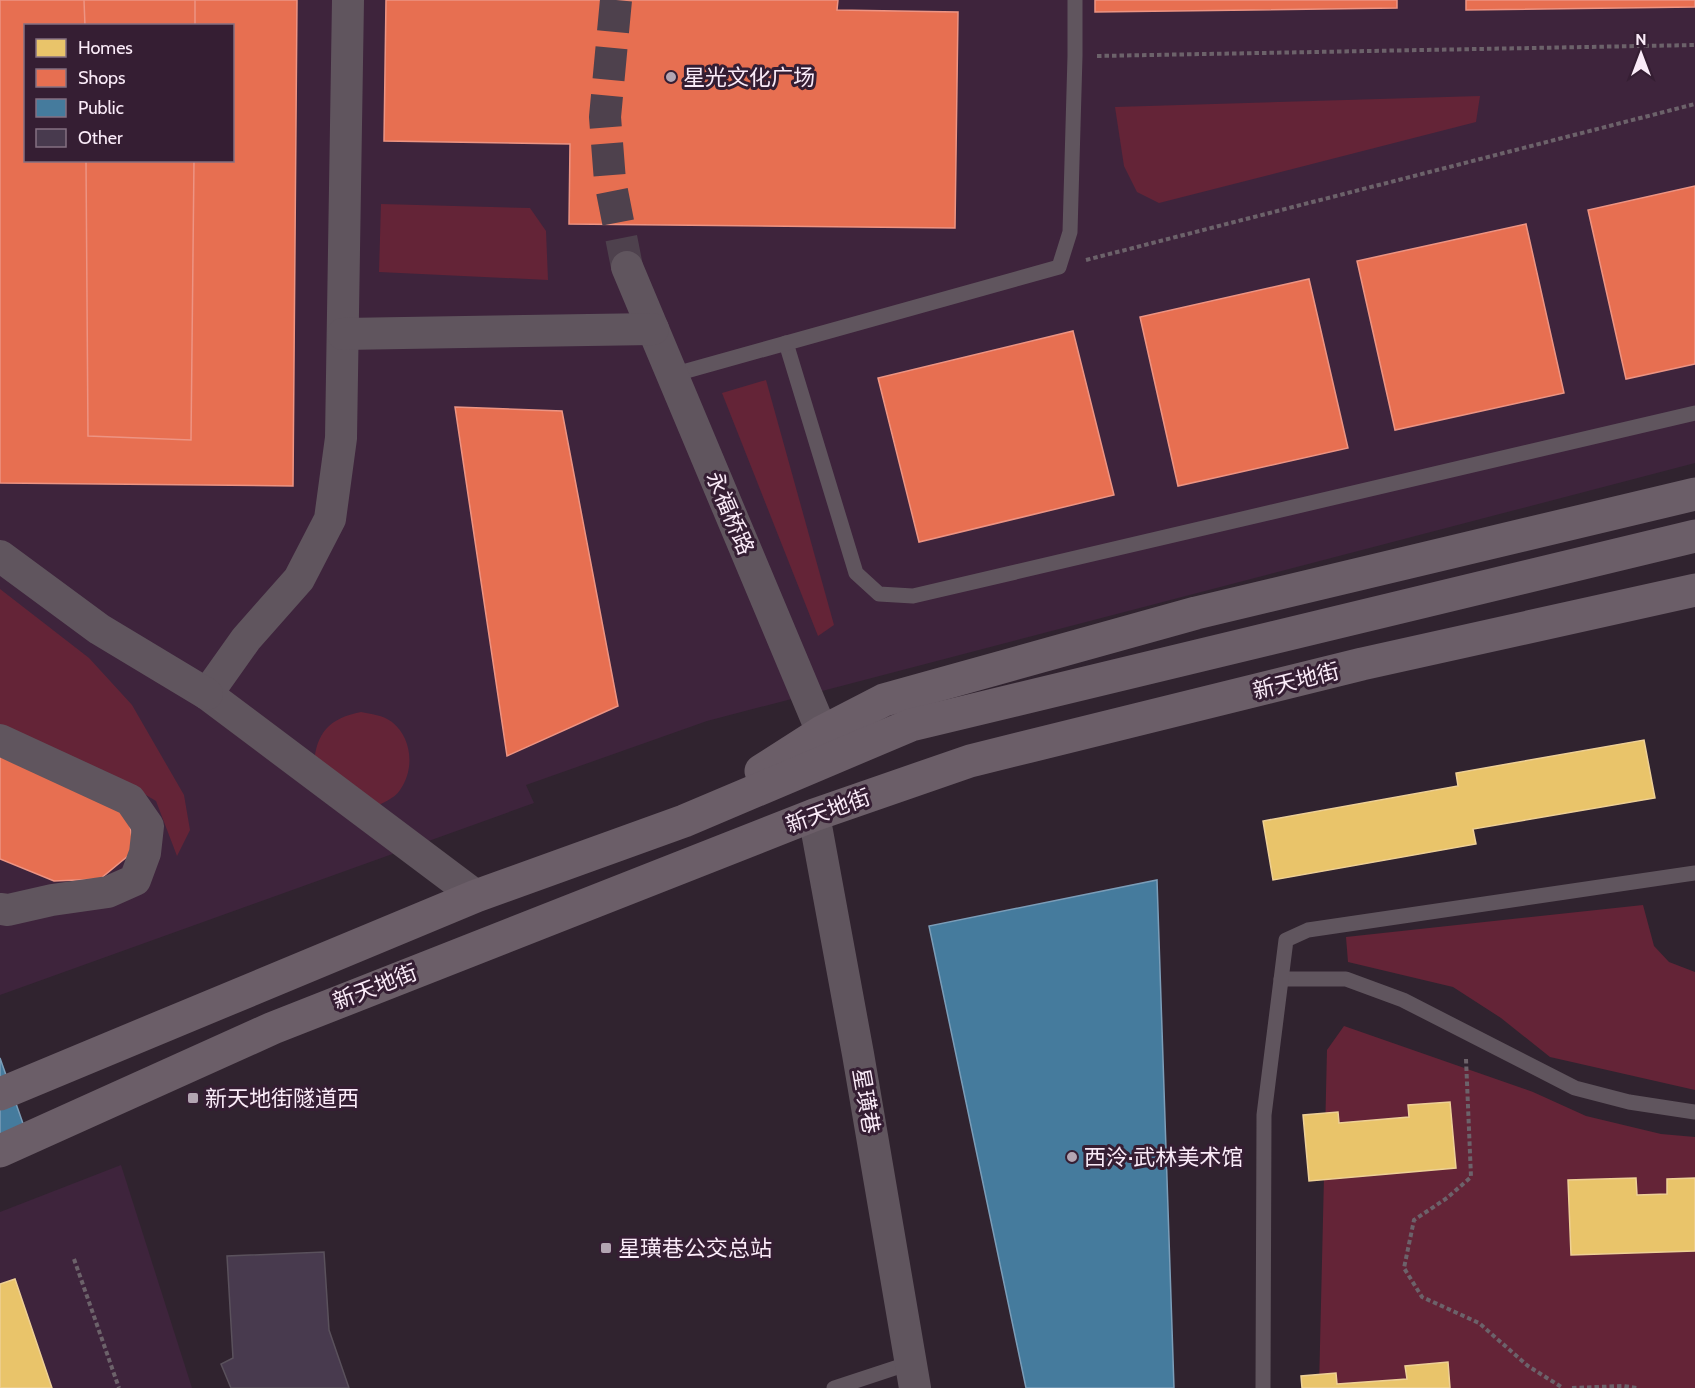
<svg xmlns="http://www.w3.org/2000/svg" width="1695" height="1388" viewBox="0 0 1695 1388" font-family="Cabin,'Noto Sans SC',sans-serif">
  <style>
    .built { fill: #3e243c; fill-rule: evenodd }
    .green { fill: #642437 }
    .homes { fill: #e9c46a; stroke: #eed095; stroke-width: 1.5 }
    .shops { fill: #e76f51; stroke: #ed9483; stroke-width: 1.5; fill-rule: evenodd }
    .public { fill: #457b9d; stroke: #7b9db8; stroke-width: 1.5 }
    .building { fill: #483a4e; stroke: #5a515c; stroke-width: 1.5 }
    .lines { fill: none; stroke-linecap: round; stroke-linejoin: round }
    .street-tunnel { stroke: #4e414d; stroke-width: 32; stroke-dasharray: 32 16; stroke-linecap: butt }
    .path { stroke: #6c626a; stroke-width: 4; stroke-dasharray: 4.5 3; stroke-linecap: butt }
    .lane { stroke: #60555e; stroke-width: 15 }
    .street { stroke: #60555e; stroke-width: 32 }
    .secondary { stroke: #6b5e68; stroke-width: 33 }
    .poi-dot { fill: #b3a5b2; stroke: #351e33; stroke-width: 2 }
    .labels { text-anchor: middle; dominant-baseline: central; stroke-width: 6; stroke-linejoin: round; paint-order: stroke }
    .poi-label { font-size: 22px; fill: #faebf8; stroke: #351e33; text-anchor: start }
    .street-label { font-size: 22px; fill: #faebf8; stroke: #351e33 }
  </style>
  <rect width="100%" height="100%" fill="#30232f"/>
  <!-- built -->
  <g class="built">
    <path d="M0 0H1695V463L707 721 526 785 534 803 0 995ZM26 26H232V160H26Z"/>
    <path d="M121 1165 192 1388H0V1212Z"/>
  </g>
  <!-- green -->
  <g class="green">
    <path d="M1480 96 1476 122 1159 203 1137 192 1124 166 1115 107Z"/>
    <path d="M381 204 530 208 546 231 548 280 379 272Z"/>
    <path d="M766 380 834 625 818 636 722 393Z"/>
    <path d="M0 589 89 658 132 705 184 795 190 830 177 856 156 801 109 773 0 727Z"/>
    <path d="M361 712C371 714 383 715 392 722 412 738 415 769 400 790 394 799 382 803 373 808L314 767C315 734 329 718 361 712Z"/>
    <path d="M1643 905 1654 946 1669 962 1695 972V1090L1550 1057 1501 1018 1453 987 1348 962 1346 937Z"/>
    <path d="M1344 1026 1533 1092 1586 1116 1661 1134 1695 1137V1388H1319L1327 1050Z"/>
  </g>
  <!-- homes -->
  <g class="homes">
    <path d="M1644 740 1655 798 1473 829 1476 844 1273 880 1263 821 1458 786 1456 773Z"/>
    <path d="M1450 1102 1456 1168 1309 1181 1303 1115 1338 1112 1339 1123 1409 1117 1408 1105Z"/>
    <path d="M1636 1178 1637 1195 1667 1194V1179L1695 1178V1251L1571 1255 1568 1180Z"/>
    <path d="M15 1279 52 1388H0V1284Z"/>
    <path d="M1448 1362 1450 1388H1302L1301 1376 1336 1373 1337 1384 1407 1379 1405 1366Z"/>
  </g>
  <!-- shops -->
  <g class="shops">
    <path d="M0 0H297L293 486 0 483ZM26 26H232V160H26Z"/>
    <path d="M84 0H195V26H85Z"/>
    <path d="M386 0H838L837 10 958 12 955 228 569 224 570 144 384 141Z"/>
    <path d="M1095 0H1397V8L1095 12Z"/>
    <path d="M1466 0H1695V7L1466 10Z"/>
    <path d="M86 160H194L191 440 88 436Z"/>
    <path d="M1695 186V364L1626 379 1588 210Z"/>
    <path d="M1526 224 1564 393 1395 430 1357 261Z"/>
    <path d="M1309 279 1348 448 1178 486 1140 317Z"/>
    <path d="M1073 331 1114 495 919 542 878 378Z"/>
    <path d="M455 407 562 411 618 706 507 756Z"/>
    <path d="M0 755 128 813 134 851 100 879 54 881 0 859Z"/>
  </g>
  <!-- public -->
  <g class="public">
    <path d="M1157 880 1174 1388H1026L929 926Z"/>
    <path d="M0 1058 33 1152 0 1166Z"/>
  </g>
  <!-- building -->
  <path class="building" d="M324 1252 329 1330 349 1388H231L221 1364 233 1358 227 1256Z"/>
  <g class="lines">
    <!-- street-tunnel -->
    <path class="street-tunnel" d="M616 0 605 117 610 181 627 267"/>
    <!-- path -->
    <g class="path">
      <path d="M1097 56 1695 45"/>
      <path d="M1086 260 1695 104"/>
      <path d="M1466 1059 1471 1177 1447 1198 1414 1220 1404 1268 1422 1297 1479 1323 1528 1366 1563 1388"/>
      <path d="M74 1259 119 1388"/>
      <path d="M1572 1388 1623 1386 1637 1388"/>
    </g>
    <!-- lane -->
    <g class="lane">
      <path d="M786 343 856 573 879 594 913 596 1695 413"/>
      <path d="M672 375 1059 267 1070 232 1075 56V0"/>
      <path d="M1281 979H1346L1403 1000 1575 1088 1629 1102 1695 1112"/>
      <path d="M834 1388 910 1363"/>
      <path d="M1263 1388 1264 1115 1286 940 1308 930 1695 873"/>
    </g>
    <!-- street -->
    <g class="street">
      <path d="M348 0 341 438 330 519 299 579 246 639 207 694 476 896"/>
      <path d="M627 267 822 732 825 758"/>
      <path d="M343 334 653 329"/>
      <path d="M0 556 99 629 207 694"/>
      <path d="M0 740 130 800 148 826 145 853 135 880 108 892 52 900 8 910 0 909"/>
      <path d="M814 815 858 1054 915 1388"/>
    </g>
    <!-- secondary -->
    <g class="secondary">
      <path d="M761 771 822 732 884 700 1196 613 1695 494"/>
      <path d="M0 1094 476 896 684 821 911 725 1695 536"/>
      <path d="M0 1151 273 1028 814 815 970 761 1362 664 1695 590"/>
    </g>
  </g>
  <!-- markers -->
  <g class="poi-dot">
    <circle cx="671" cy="77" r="6"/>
    <rect x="187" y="1092" width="12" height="12" rx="3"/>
    <circle cx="1072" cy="1157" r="6"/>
    <rect x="600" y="1242" width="12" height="12" rx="3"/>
  </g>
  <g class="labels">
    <!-- poi labels -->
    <g class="poi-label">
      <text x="683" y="77">星光文化广场</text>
      <text x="205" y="1098">新天地街隧道西</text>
      <text x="1084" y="1157">西泠·武林美术馆</text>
      <text x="618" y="1248">星璜巷公交总站</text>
    </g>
    <!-- street labels -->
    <g class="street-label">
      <text transform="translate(730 513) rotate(67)">永福桥路</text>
      <text transform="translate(1296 681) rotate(-14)">新天地街</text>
      <text transform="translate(828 811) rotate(-20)">新天地街</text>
      <text transform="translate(375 987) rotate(-21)">新天地街</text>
      <text transform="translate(866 1101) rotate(80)">星璜巷</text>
    </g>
  </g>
  <!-- legend -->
  <rect x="24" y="24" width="210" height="138" fill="#351e33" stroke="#847082" stroke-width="1.5"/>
  <rect x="36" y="39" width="30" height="18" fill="#e9c46a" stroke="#847082" stroke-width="1.5"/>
  <text x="78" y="54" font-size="18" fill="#faebf8">Homes</text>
  <rect x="36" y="69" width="30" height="18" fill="#e76f51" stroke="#847082" stroke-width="1.5"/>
  <text x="78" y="84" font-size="18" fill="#faebf8">Shops</text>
  <rect x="36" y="99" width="30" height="18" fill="#457b9d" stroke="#847082" stroke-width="1.5"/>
  <text x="78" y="114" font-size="18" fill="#faebf8">Public</text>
  <rect x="36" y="129" width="30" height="18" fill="#483a4e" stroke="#847082" stroke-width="1.5"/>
  <text x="78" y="144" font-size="18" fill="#faebf8">Other</text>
  <!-- north arrow -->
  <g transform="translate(1641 54)" stroke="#351e33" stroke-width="4.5" paint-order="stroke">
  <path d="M0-4.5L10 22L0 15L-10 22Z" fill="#faebf8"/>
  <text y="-9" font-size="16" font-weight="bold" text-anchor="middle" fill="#faebf8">N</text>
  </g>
</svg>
